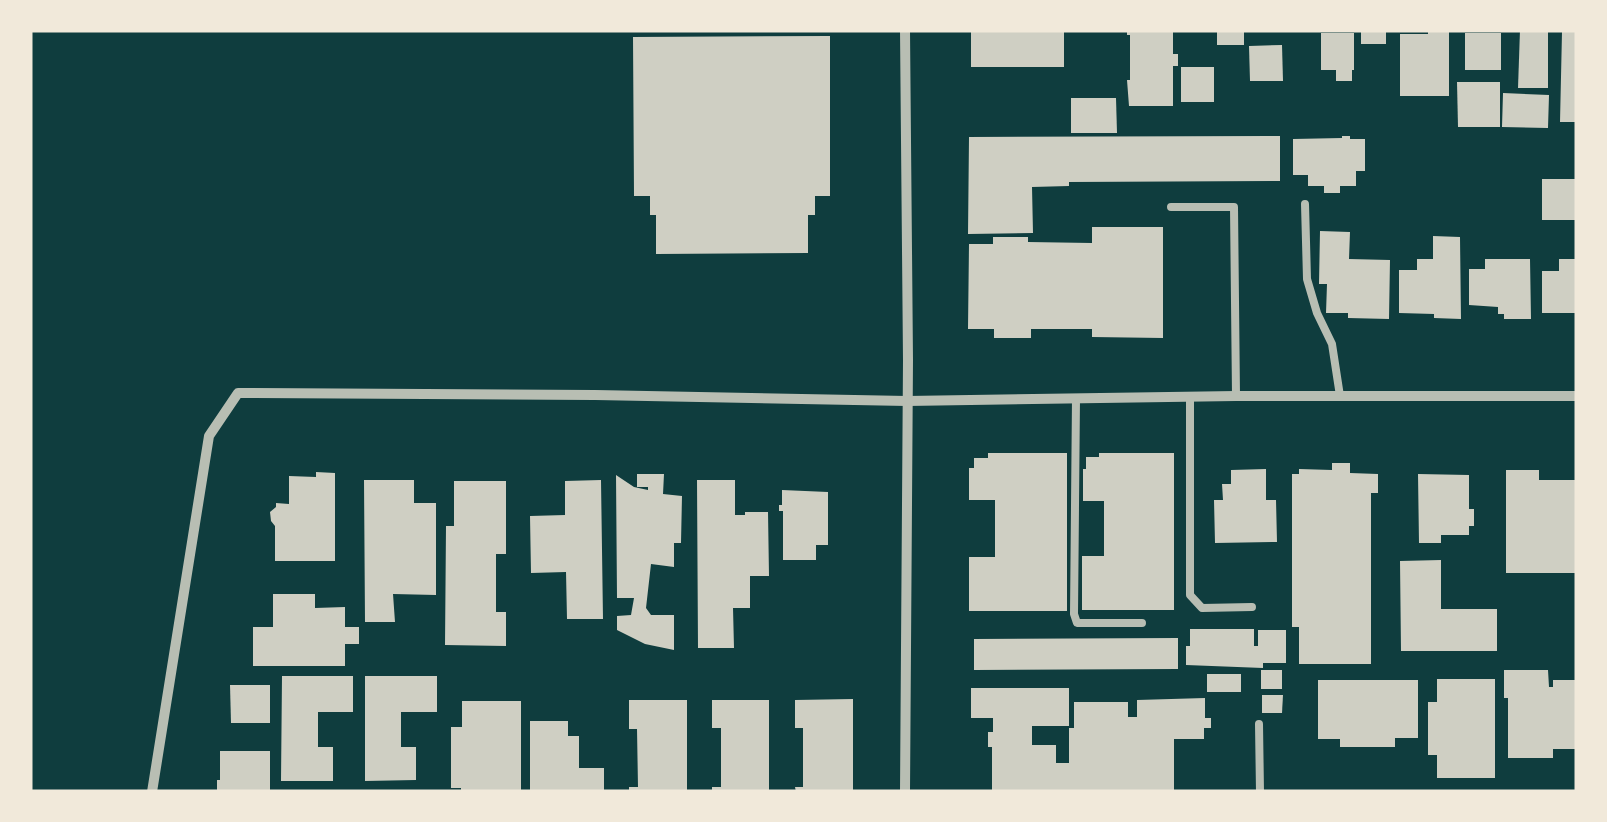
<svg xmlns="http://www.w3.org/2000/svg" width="1607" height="822" viewBox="0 0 1607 822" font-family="'Fira Sans',sans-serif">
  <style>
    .building { fill: #cfcfc3 }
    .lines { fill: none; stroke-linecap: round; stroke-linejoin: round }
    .service { stroke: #b8beb3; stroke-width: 8 }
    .minor { stroke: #b8beb3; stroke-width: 10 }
  </style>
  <rect width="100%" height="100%" fill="#0f3d3e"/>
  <!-- building -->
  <g class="building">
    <rect x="971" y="30" width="93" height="37"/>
    <path d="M1127 30H1173V54H1178V66H1173V106H1129L1127 80H1130V35H1127Z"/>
    <rect x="1217" y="30" width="27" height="15"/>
    <rect x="1361" y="30" width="25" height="14"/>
    <path d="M1428 30H1449V96H1400V34H1428Z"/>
    <path d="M1520 30H1548V88H1518Z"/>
    <path d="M1571 30H1577V122H1560L1562 32H1571Z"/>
    <path d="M1321 33H1354V70H1352V81H1336V70H1321Z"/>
    <rect x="1465" y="33" width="36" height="37"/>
    <path d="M830 36V196H815V215H808V253L656 254V215H650V196H634L633 37Z"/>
    <path d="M1282 45 1283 81H1250L1249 46Z"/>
    <rect x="1181" y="67" width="33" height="35"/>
    <path d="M1457 82H1500V127H1458Z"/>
    <path d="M1503 93 1549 95 1548 128 1502 127Z"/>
    <path d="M1071 98H1116L1117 133H1071Z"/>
    <path d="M1280 136V181L1069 182V186L1032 187 1033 233 968 234 969 137Z"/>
    <path d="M1342 136H1350V139H1365V171H1356V186H1340V193H1324V186H1308V175H1293V139L1342 138Z"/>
    <rect x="1542" y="179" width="35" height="41"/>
    <path d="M1092 227H1163V338L1092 337V329H1031V338H994V329H968L969 244H993V237H1028V242L1092 243Z"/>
    <path d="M1320 231 1350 232 1349 259 1390 260 1389 319 1348 318V313H1326L1327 284H1319Z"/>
    <path d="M1433 236 1460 237 1461 319 1434 318V314L1399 313V270H1417V259H1433Z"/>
    <path d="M1485 259H1530L1531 319H1504V314H1498V307L1469 305V269H1485Z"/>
    <path d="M1559 259H1577V313H1542V271H1559Z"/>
    <path d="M988 453H1067V611H969V557H995V500H969V468H974V458H988Z"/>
    <path d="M1099 453H1174V610H1082V556H1104V501H1083V469H1086V457H1099Z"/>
    <path d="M1332 463H1350V473L1378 474V493H1371V664H1299V627H1292V474H1299V469L1332 470Z"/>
    <path d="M1266 469V500H1276L1277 542 1215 543 1214 500H1223L1222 484H1231V470Z"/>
    <path d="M1506 470H1539V480H1577V573H1506Z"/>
    <path d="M316 472 335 473V561H275V526L271 521 270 512 276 507V503L289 504V476L316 477Z"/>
    <path d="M637 474H664L663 494 682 496 681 543H674V567L651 564 646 608 651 615H674V650L645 644 617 630V616L631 615 634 598H617L616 475 634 487 648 490V487H637Z"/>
    <path d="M1418 474 1469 475V509H1474V526H1469V535H1441V543H1419Z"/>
    <path d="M364 480H414V503H436V595L393 594 395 622H365Z"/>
    <path d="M601 480 603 619H567L566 572 531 573 530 516 565 515V481Z"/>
    <path d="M697 480H735V515H745V512H768L769 576H750V608H733L734 648H698Z"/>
    <path d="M454 481H506V554H496V612H506V646L445 645 446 526H454Z"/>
    <path d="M782 490 828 492V545H816V560H783V511H779V505H782Z"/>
    <path d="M1441 560V609H1497V651H1401L1400 561Z"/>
    <path d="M273 594H315V608L345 607V627H359V644H345V666H253V627H273Z"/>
    <path d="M1190 629H1254V646H1258V630H1286V663H1263V668L1186 665V646H1190Z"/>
    <path d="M1178 638V669L974 670V639Z"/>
    <rect x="1261" y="670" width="21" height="19"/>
    <path d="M1504 670H1548L1549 687H1553V680H1577V749H1553V758H1508V698H1504Z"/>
    <rect x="1207" y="674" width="34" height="18"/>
    <path d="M282 676H353V712H318V747H333V781H281Z"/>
    <path d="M365 676H437V712H401V747H416V780L365 781Z"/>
    <path d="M1437 679H1495V778H1437V755H1428V702H1437Z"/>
    <path d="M1318 680H1418V738H1395V747H1340V739H1318Z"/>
    <path d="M230 685H270V723H231Z"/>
    <path d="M971 688H1069V726H1032V745H1056V763H1069V728H1074V702H1128V717H1137V700L1205 698V718H1211V728H1204V739H1174V792H992V747H988V732H993V718H971Z"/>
    <path d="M1262 695H1283L1282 713H1262Z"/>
    <path d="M853 699V792H796L795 787H803V728H795V700Z"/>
    <path d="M629 700H687V792H629V787H638L637 729H629Z"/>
    <path d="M712 700H769V792H712V787H721V728H712Z"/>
    <path d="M462 701H521V792H461V788H451V727H462Z"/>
    <path d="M530 721H568V736H579V768H604V792H530Z"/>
    <path d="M220 751H270V792H217V780H220Z"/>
  </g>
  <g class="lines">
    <!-- service -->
    <g class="service">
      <path d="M1305 204 1307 279 1317 313 1332 344 1340 396"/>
      <path d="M1171 207H1234L1236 396"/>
      <path d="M1190 396V595L1202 608 1252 607"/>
      <path d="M1076 398 1074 614 1077 623H1142"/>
      <path d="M1259 724 1260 792"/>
    </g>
    <!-- minor -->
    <g class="minor">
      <path d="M905 30 908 360 905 792"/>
      <path d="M152 792 209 436 238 393 595 395 907 401 1236 396H1577"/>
    </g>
  </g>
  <!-- border -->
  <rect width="1607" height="822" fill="none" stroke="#f1e9da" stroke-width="65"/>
</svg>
